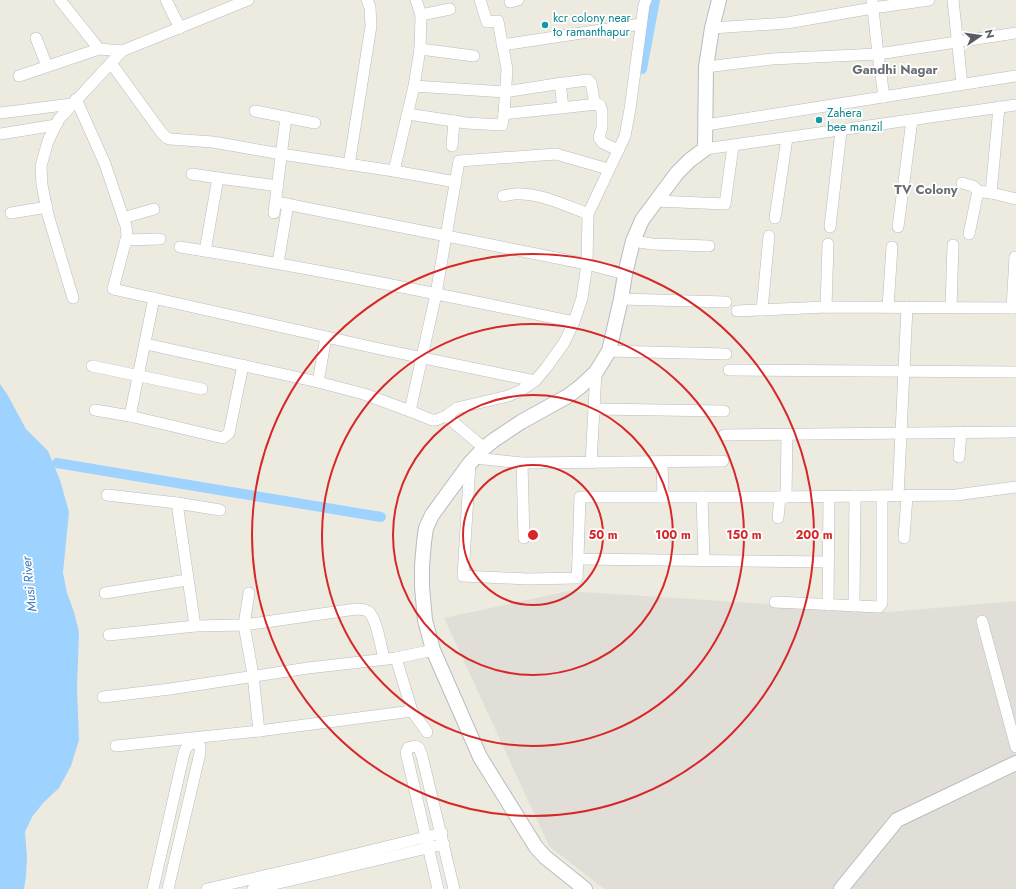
<svg xmlns="http://www.w3.org/2000/svg" width="1016" height="889" viewBox="0 0 1016 889" font-family="Jost,sans-serif">
  <style>
    .industrial { fill: #e1ded8 }
    .water { fill: #9ed3ff }
    .lines { fill: none; stroke-linecap: round; stroke-linejoin: round }
    .canal { stroke: #9ed3ff; stroke-width: 10 }
    .minor-casing { stroke: #b8bbc1; stroke-width: 12 }
    .tertiary-casing { stroke: #b8bbc1; stroke-width: 16 }
    .minor { stroke: #fff; stroke-width: 11 }
    .tertiary { stroke: #fff; stroke-width: 14 }
    .ring { fill: none; stroke: #d62828; stroke-width: 2 }
    .culture-dot { fill: #0f9aa8; stroke: #fff; stroke-width: 1.5 }
    .labels { text-anchor: middle; dominant-baseline: central; stroke-width: 3.5; stroke-linejoin: round; paint-order: stroke }
    .culture-label { font-size: 12px; fill: #0d838f; stroke: #fff; text-anchor: start }
    .neighbourhood-label { font-size: 13px; font-weight: bold; fill: #6a6f75; stroke: #fff }
    .water-label { font-size: 13px; font-style: italic; fill: #3778c1; stroke: #fff }
    .centre { fill: #d62828; stroke: #fff; stroke-width: 2 }
    .ring-label { font-size: 12px; text-anchor: middle; font-weight: bold; fill: #d62828; stroke: #fff; stroke-width: 3.5; stroke-linejoin: round; paint-order: stroke }
  </style>
  <rect width="100%" height="100%" fill="#edebe0"/>
  <!-- industrial -->
  <path class="industrial" d="M568 591 889 612 1016 601V889H604L549 846 444 618Z"/>
  <!-- water -->
  <path class="water" d="M0 384 7 394 26 429 48 451 60 480 69 512 63 573 67 593 74 612 79 632 77 688 79 740 71 766 59 788 43 803 32 817 25 832 27 858 26 876 24 889H0Z"/>
  <g class="lines">
    <!-- canal -->
    <g class="canal">
      <path d="M642 69 655 0"/>
      <path d="M57 463 381 517"/>
    </g>
    <!-- minor casing -->
    <g class="minor-casing">
      <g id="minor">
        <path d="M60 0 99 49 122 51"/>
        <path d="M166 0 180 28"/>
        <path d="M416 0 421 15"/>
        <path d="M872 0 878 54 884 97"/>
        <path d="M953 0 962 84"/>
        <path d="M510 2 518 0"/>
        <path d="M712 28 787 23 873 8 929 0"/>
        <path d="M36 38 47 66"/>
        <path d="M502 45 641 24"/>
        <path d="M420 49 474 56"/>
        <path d="M111 63 161 132 167 138 170 139 213 142 281 154 394 171 456 182"/>
        <path d="M706 67 772 59 878 54 1016 33"/>
        <path d="M19 76 99 49"/>
        <path d="M560 83 563 108"/>
        <path d="M414 86 505 92 556 84 588 80 591 83 595 104"/>
        <path d="M76 99 105 164 126 226 127 236 113 289 380 349 535 381"/>
        <path d="M255 111 315 123"/>
        <path d="M0 113 72 104"/>
        <path d="M408 114 466 123 502 125 504 114 507 69 498 21 487 22 480 0"/>
        <path d="M504 114 598 104 600 105 602 111V127L599 138 603 143 618 150"/>
        <path d="M706 125 1016 76"/>
        <path d="M0 134 56 125"/>
        <path d="M452 146 454 121"/>
        <path d="M705 149 1016 105"/>
        <path d="M349 165 371 26 370 7 367 0"/>
        <path d="M394 171 414 86 420 49 421 15 450 9"/>
        <path d="M192 174 218 178 205 251"/>
        <path d="M218 178 278 186"/>
        <path d="M962 183 973 186 978 191"/>
        <path d="M991 193 1016 199"/>
        <path d="M503 196C509 195 516 193 522 194 545 195 567 206 588 214"/>
        <path d="M656 201 725 204 733 146"/>
        <path d="M276 202 587 264 625 274"/>
        <path d="M11 213 47 207"/>
        <path d="M274 213 286 117"/>
        <path d="M123 218 154 209"/>
        <path d="M775 218 787 138"/>
        <path d="M830 227 841 131"/>
        <path d="M898 227 912 120"/>
        <path d="M969 234 978 191 991 193 999 107"/>
        <path d="M126 240 160 239"/>
        <path d="M633 241 652 244 709 246"/>
        <path d="M180 247C312 268 443 295 574 322"/>
        <path d="M278 263 288 204"/>
        <path d="M73 298 48 215 42 185 41 166 48 141 59 119 122 51 248 0"/>
        <path d="M154 298 130 416 223 438 229 433 243 365"/>
        <path d="M621 299 726 302"/>
        <path d="M826 307 828 244"/>
        <path d="M888 307 892 247"/>
        <path d="M951 307 953 245"/>
        <path d="M1012 308 1015 257"/>
        <path d="M762 310 769 236"/>
        <path d="M737 311 826 307 1016 308"/>
        <path d="M146 344 318 382 364 394 410 411 436 294 459 161 556 154 608 169"/>
        <path d="M609 351 726 354"/>
        <path d="M92 366 202 389"/>
        <path d="M729 370 1016 372"/>
        <path d="M318 382 326 337"/>
        <path d="M594 409 724 411"/>
        <path d="M95 410 130 416"/>
        <path d="M410 411 432 420H436L446 416 457 408 508 396 520 391 535 381 546 368 564 343 574 322 582 298 587 264 588 214 625 136 630 109 644 5 646 0"/>
        <path d="M446 416 484 448"/>
        <path d="M724 435 1016 432"/>
        <path d="M959 457 961 432"/>
        <path d="M475 458 522 463 723 461"/>
        <path d="M662 462 663 497"/>
        <path d="M470 463 463 576 527 579 577 578 578 559"/>
        <path d="M522 463 524 538"/>
        <path d="M591 463 596 372"/>
        <path d="M107 495 177 503 195 626"/>
        <path d="M898 496 907 307"/>
        <path d="M702 497 704 560"/>
        <path d="M786 497 787 435"/>
        <path d="M177 503 220 510"/>
        <path d="M778 518 780 497"/>
        <path d="M904 538 907 496"/>
        <path d="M828 562 578 559 580 497H780L956 495 1016 487"/>
        <path d="M105 593 187 580"/>
        <path d="M249 593 244 625 356 609C360 609 365 609 369 612 377 620 381 647 384 659"/>
        <path d="M775 602 879 607 882 603V496"/>
        <path d="M828 605 829 496"/>
        <path d="M854 606 855 496"/>
        <path d="M982 621 1016 747"/>
        <path d="M109 635 195 626 244 625 253 675 259 731"/>
        <path d="M396 658 412 711 427 732"/>
        <path d="M103 697 170 689 308 668 396 658 433 650"/>
        <path d="M116 746 259 731 412 711"/>
        <path d="M153 889 184 753C187 745 189 743 198 743L200 746V753L168 889"/>
        <path d="M207 889 312 865 442 833"/>
        <path d="M253 889 444 844"/>
        <path d="M438 889 406 752 408 748 415 746 419 748 422 756 454 889"/>
      </g>
    </g>
    <!-- tertiary casing -->
    <g class="tertiary-casing">
      <g id="tertiary">
        <path d="M585 889 545 857 536 847 480 757 433 650 425 620 422 587V566L424 542 426 528 432 515 459 478 470 463 484 448 494 440 521 422 568 396 581 386 596 372 609 351 621 299 625 274 633 241 642 220 677 173 690 160 705 149 706 67 712 28 719 0"/>
        <path d="M841 889 897 820 1016 763"/>
      </g>
    </g>
    <!-- minor -->
    <use href="#minor" class="minor"/>
    <!-- tertiary -->
    <use href="#tertiary" class="tertiary"/>
  </g>
  <!-- distance rings -->
  <g class="ring">
    <circle cx="533" cy="535" r="70"/>
    <circle cx="533" cy="535" r="140"/>
    <circle cx="533" cy="535" r="211"/>
    <circle cx="533" cy="535" r="281"/>
  </g>
  <!-- markers -->
  <g class="culture-dot">
    <circle cx="545" cy="25" r="4"/>
    <circle cx="819" cy="120" r="4"/>
  </g>
  <g class="labels">
    <!-- culture labels -->
    <g class="culture-label">
      <text x="553" y="18">kcr colony near<tspan x="553" dy="14">to ramanthapur</tspan></text>
      <text x="827" y="113">Zahera<tspan x="827" dy="14">bee manzil</tspan></text>
    </g>
    <!-- neighbourhood labels -->
    <g class="neighbourhood-label">
      <text x="895" y="69">Gandhi Nagar</text>
      <text x="926" y="189">TV Colony</text>
    </g>
    <!-- water labels -->
    <g class="water-label">
      <text transform="translate(29 584) rotate(-96)">Musi River</text>
    </g>
  </g>
  <circle cx="533" cy="535" r="6" class="centre"/>
  <g class="ring-label">
    <text x="603" y="539">50 m</text>
    <text x="673" y="539">100 m</text>
    <text x="744" y="539">150 m</text>
    <text x="814" y="539">200 m</text>
  </g>
  <!-- north arrow -->
  <g transform="translate(980 36) rotate(77)" stroke="#ffffff" stroke-width="3" paint-order="stroke">
  <path d="M0-3L7 15L0 10L-7 15Z" fill="#595d63"/>
  <text y="-6" font-size="11" font-weight="bold" text-anchor="middle" fill="#595d63">N</text>
  </g>
</svg>
